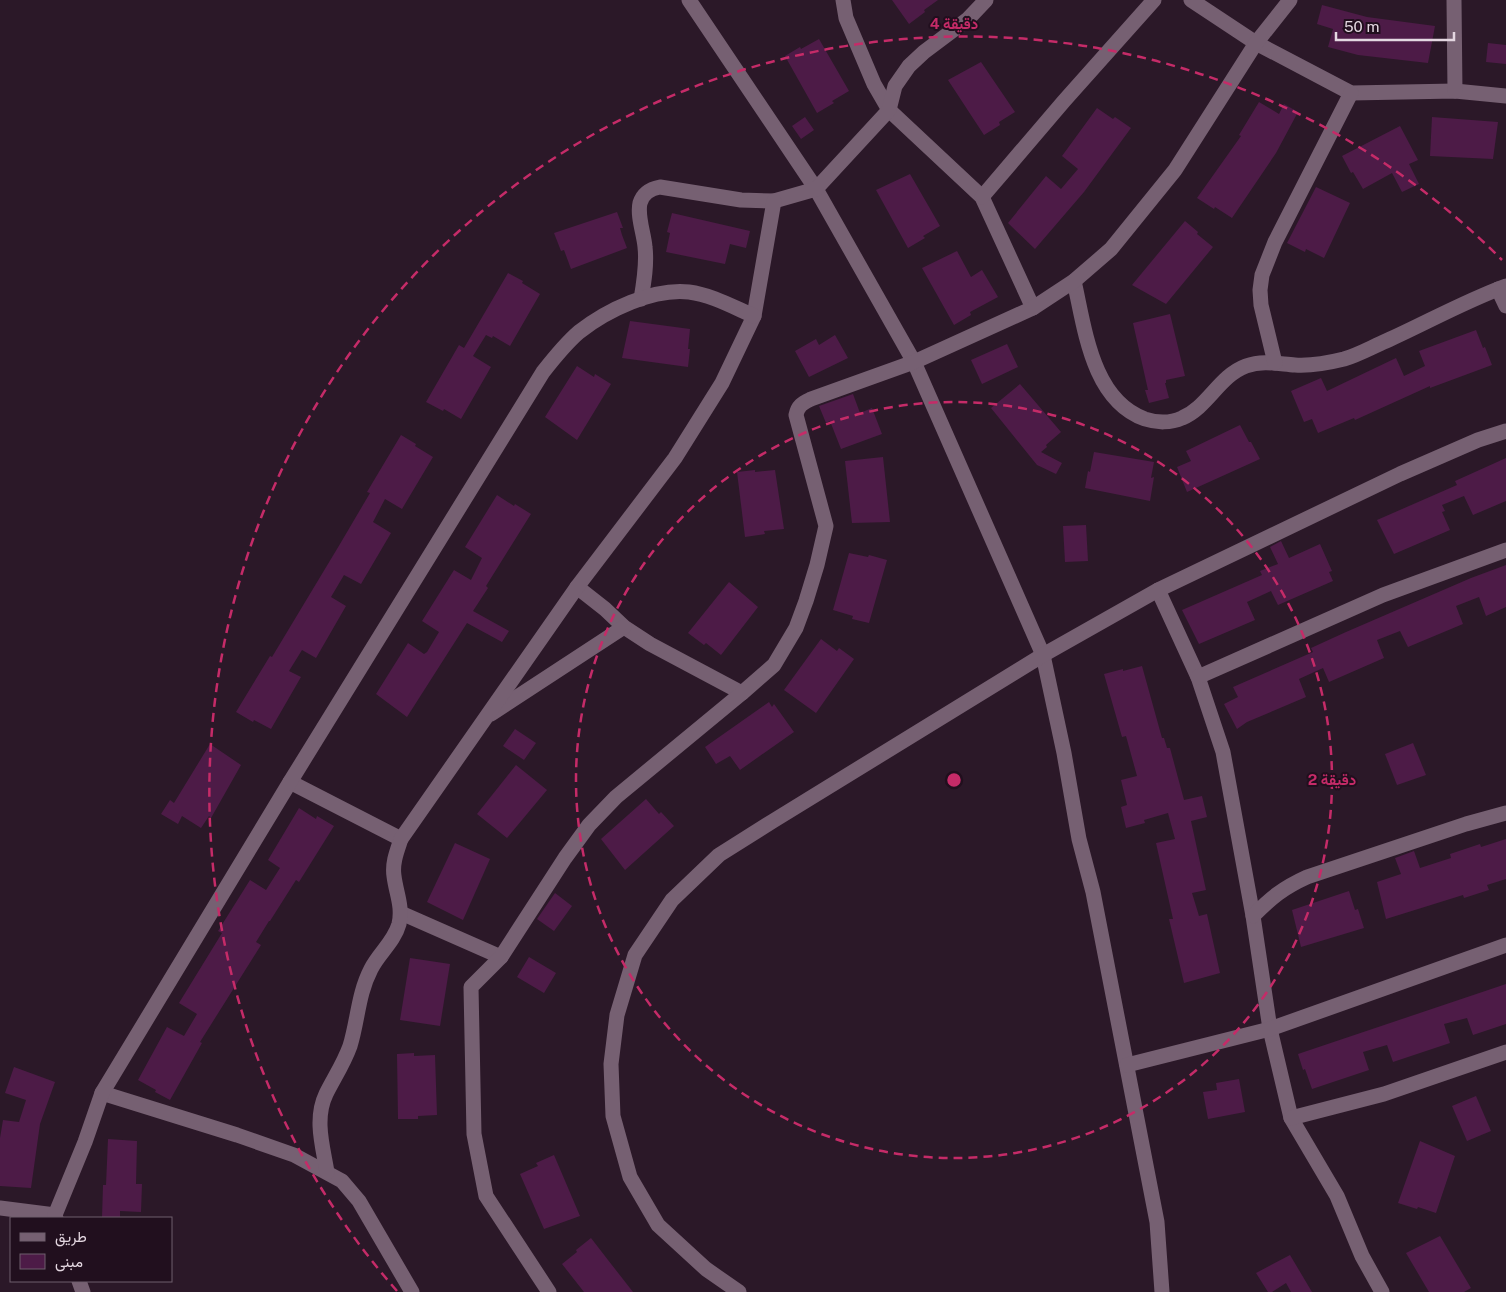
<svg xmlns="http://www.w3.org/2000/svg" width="1506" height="1292" viewBox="0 0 1506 1292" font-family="'Public Sans',Vazirmatn,sans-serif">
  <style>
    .building { fill: #4d1b47 }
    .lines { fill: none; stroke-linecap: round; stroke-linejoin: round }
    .minor { stroke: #766072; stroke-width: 15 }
    .ring { fill: none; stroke: #c52b68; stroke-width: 2.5; stroke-dasharray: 9 6 }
    .centre { fill: #c52b68; stroke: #210f1e; stroke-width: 2.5 }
    .ring-label { font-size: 15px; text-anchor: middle; font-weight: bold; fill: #c52b68; stroke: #210f1e; stroke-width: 4; stroke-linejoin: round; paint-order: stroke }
  </style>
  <rect width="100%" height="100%" fill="#2b1828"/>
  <!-- building -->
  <g class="building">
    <path d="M892 0H938L924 10 925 12 909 24Z"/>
    <path d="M1322 5 1367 17 1435 26 1428 63 1358 55 1328 47 1333 29 1317 24Z"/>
    <path d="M819 39 849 91 832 101 834 103 817 113 785 56 800 47 801 49Z"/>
    <path d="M1488 43 1506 45V64L1486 62Z"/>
    <path d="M981 62 1015 112 999 122 1000 125 984 135 948 80Z"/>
    <path d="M1259 102 1279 114 1284 104 1298 112 1276 153 1232 218 1215 207 1214 209 1197 198 1241 136 1239 135Z"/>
    <path d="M1097 108 1113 119 1115 117 1131 128 1084 192 1035 249 1008 223 1046 176 1061 189 1078 169 1062 156Z"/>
    <path d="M805 117 814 130 801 139 792 126Z"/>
    <path d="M1432 117 1498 122 1493 159 1430 156Z"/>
    <path d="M1400 126 1418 160 1409 164 1419 184 1402 192 1392 173 1363 189 1353 172 1351 173 1342 156Z"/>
    <path d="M910 174 940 226 923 236 925 238 908 248 876 190Z"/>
    <path d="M1316 187 1350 203 1324 258 1306 249 1305 252 1287 243Z"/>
    <path d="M617 212 623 228H620L622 235 627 248 571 269 564 250 561 251 554 233Z"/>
    <path d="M672 213 750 231 746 248 730 244 725 264 666 252 670 233 667 232Z"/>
    <path d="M1185 221 1198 232 1197 234 1213 247 1166 304 1132 285Z"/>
    <path d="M957 251 971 277 982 270 998 297 970 312 971 315 954 325 922 268Z"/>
    <path d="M508 273 523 281 522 283 540 294 510 346 493 336 492 338 486 335 473 356 491 367 461 419 444 409 443 411 426 402 459 345 464 348Z"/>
    <path d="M1170 314 1185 376 1166 380V383H1165L1169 398 1149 403 1145 390H1148L1133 323Z"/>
    <path d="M630 321 690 329 688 349H690L688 367 622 358Z"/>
    <path d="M1476 330 1483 348 1485 347 1492 365 1430 388V386L1355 420 1354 418 1318 433 1312 419 1304 422 1291 391 1321 378 1327 391 1396 358 1404 376 1425 366 1419 351Z"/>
    <path d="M835 335 848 358 809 377 795 351 816 339 819 345Z"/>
    <path d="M1007 344 1018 367 982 384 971 360Z"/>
    <path d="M577 366 594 377 595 374 611 384 577 440 545 417Z"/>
    <path d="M1020 384 1061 432 1046 445 1047 447 1041 452 1062 463 1056 474 1037 465 991 408Z"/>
    <path d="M853 394 860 413 872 408 882 434 841 449 830 421 826 423 819 406Z"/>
    <path d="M1240 425 1249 442H1251L1260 459 1187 492 1177 467 1191 461 1186 451Z"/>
    <path d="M401 435 416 444 415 446 433 457 402 509 385 499 373 522 391 533 361 584 344 575 331 597 346 606 316 658 302 650 289 671 301 677 271 729 254 720 253 722 236 712 270 656 272 657 340 544 370 493 367 492Z"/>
    <path d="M1094 452 1154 462 1151 478 1154 477 1150 501 1085 488 1088 471 1090 472Z"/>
    <path d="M883 457 890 522 852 523 845 461Z"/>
    <path d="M1506 458V501L1473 515 1464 496 1442 505 1445 511 1442 512 1450 530 1394 554 1377 520 1457 485 1455 481Z"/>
    <path d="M755 470V472L775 470 784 529 764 531 765 534 745 537 737 472Z"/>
    <path d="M497 495 514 506 515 504 531 514 486 586 488 588 473 611 509 631 502 642 467 623 407 717 376 694 408 643 424 654 427 652 439 632 422 621 454 570 471 580 482 558 465 547Z"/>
    <path d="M1086 525 1088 561 1065 562 1063 526Z"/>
    <path d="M1281 541 1289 558 1320 544 1332 571 1329 572 1333 581 1278 605 1271 591 1247 602 1255 620 1199 644 1182 610 1262 575 1260 571 1278 564 1270 547Z"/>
    <path d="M849 553 868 557 869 555 887 560 869 623 852 619 853 616 833 610Z"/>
    <path d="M1506 565V607L1486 616 1479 597 1456 606 1463 624 1408 647 1400 631 1377 640 1384 658 1329 682 1323 668 1299 679 1306 697 1247 722 1237 729 1224 704 1238 697 1233 687 1313 652 1311 648 1346 632 1471 578Z"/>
    <path d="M729 582 758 607 721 655 706 643 704 645 688 633Z"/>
    <path d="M821 639 837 651 839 648 854 659 816 713 784 690Z"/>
    <path d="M1142 666 1162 738H1164L1167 748H1170L1184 800 1202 796 1207 817 1191 821 1206 890 1192 893 1199 916 1207 914 1220 973 1184 983 1169 919H1173L1156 843 1175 839 1168 813 1144 820 1145 823 1126 828 1121 807 1127 805 1121 780 1137 776 1126 736 1122 737 1104 674 1123 669V671Z"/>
    <path d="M769 702 772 707 774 704 794 732 740 770 730 756 716 764 705 747Z"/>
    <path d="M515 729 536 743 524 760 503 746Z"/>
    <path d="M1413 743 1426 775 1397 785 1385 754Z"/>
    <path d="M210 744 241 765 211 818 209 816 201 828 182 816 178 824 161 814 170 800 174 803Z"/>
    <path d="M516 765 547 790 507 838 477 814Z"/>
    <path d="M646 799 659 814 661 812 674 826 625 870 601 839Z"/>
    <path d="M299 808 316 819 317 816 334 826 299 882 296 880 270 921H269L256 942 261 945 200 1042 202 1043 170 1100 155 1092 156 1090 138 1080 167 1027 184 1036 197 1014 179 1003 222 933 218 931 250 880 266 890 280 868 268 860Z"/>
    <path d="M1506 839V879L1487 885 1489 890 1464 898 1463 895 1386 919 1377 882 1401 874 1395 858 1414 851 1420 868 1451 858 1450 854 1480 844 1481 847Z"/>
    <path d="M455 843 490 859 463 920 427 902Z"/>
    <path d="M1349 891 1355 910 1358 909 1364 928 1301 947 1292 910Z"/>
    <path d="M555 893 572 906 554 931 537 919Z"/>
    <path d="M529 957 556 973 544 993 517 977Z"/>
    <path d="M410 958 450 964 440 1026 400 1020Z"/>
    <path d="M1506 984V1024L1473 1035 1467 1018 1444 1024 1450 1043 1393 1062 1387 1045 1363 1052 1369 1070 1312 1089 1305 1069 1303 1070 1298 1054Z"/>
    <path d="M414 1053V1056L435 1055 437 1115 418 1116V1119H398L397 1054Z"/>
    <path d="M14 1067 55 1082 40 1124 31 1188 0 1186V1138L3 1120 19 1122 26 1100 5 1093Z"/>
    <path d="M1239 1079 1245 1112 1208 1119 1203 1092 1217 1090 1216 1083Z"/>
    <path d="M1476 1096 1491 1131 1467 1141 1452 1106Z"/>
    <path d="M108 1139 137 1141 136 1184H142L141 1212 120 1211V1218H102L103 1185H106Z"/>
    <path d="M1420 1141 1455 1156 1436 1213 1418 1207 1417 1209 1398 1203Z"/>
    <path d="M554 1155 580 1216 544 1229 520 1174 538 1166 536 1163Z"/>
    <path d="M1440 1236 1471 1288 1464 1292H1429L1406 1253Z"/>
    <path d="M591 1238 608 1260 633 1292H584L562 1264 577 1252 576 1250Z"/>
    <path d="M1290 1255 1312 1292H1291L1286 1283 1272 1292H1268L1256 1273Z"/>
  </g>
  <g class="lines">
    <!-- minor -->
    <g class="minor">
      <path d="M689 0 816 189 914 362 1043 655 1064 753 1079 839 1093 892 1157 1222 1162 1292"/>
      <path d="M843 0 846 18 874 84 889 110 982 197 1033 308"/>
      <path d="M1191 0 1256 43 1351 93 1455 91 1506 96"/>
      <path d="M1454 0 1455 91"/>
      <path d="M982 197 1064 101 1154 0"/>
      <path d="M1074 281C1085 329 1092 400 1145 419 1157 423 1171 423 1182 418 1208 407 1219 376 1246 366 1263 360 1279 364 1295 365 1311 366 1328 363 1344 359 1358 355 1372 347 1386 341 1426 323 1465 301 1506 286"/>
      <path d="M1498 289 1506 306"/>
      <path d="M641 299C644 282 647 264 645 247 644 234 637 216 640 203 643 193 650 189 660 187L741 200 774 201 816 189 889 110 895 86 909 66 924 52 968 19 986 0"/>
      <path d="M1275 363 1261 305 1260 290 1262 275 1275 242 1351 93"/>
      <path d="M577 587 605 609 624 627 650 644 742 693"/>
      <path d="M1158 590 1198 677 1223 752 1253 916 1270 1029 1291 1118 1337 1196 1362 1256 1382 1292"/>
      <path d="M1198 677 1383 595 1506 550"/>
      <path d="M491 714 624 627"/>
      <path d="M290 782 401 839"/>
      <path d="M401 913 501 957"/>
      <path d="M1253 916C1272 897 1283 888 1307 877L1466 824 1506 813"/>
      <path d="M1127 1065 1270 1029 1506 945"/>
      <path d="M102 1093 237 1135 294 1155 342 1181 359 1201 412 1292"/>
      <path d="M1291 1118 1384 1094 1506 1052"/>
      <path d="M327 1172C323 1147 314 1119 326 1094 334 1078 344 1063 350 1046 358 1020 358 994 371 969 379 953 394 942 399 924 403 906 396 893 394 876 392 863 397 851 401 839L577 587 675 458 722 383 754 316 774 201"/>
      <path d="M0 1208 55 1215 56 1218"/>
      <path d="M55 1215 85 1142 102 1093 290 782 543 372C554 358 565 344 579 332 607 310 653 288 689 292 712 295 733 307 754 316"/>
      <path d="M79 1281 83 1292"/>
      <path d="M549 1292 486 1196 474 1134 471 987 501 957 565 858 589 825 616 797 742 693 774 665 796 628 806 601 817 565 826 526 796 415C798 405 803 403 811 399L914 362 1033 308 1074 281 1111 249 1175 170 1256 43 1290 0"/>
      <path d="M739 1292 706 1269 658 1225 630 1177 613 1116 611 1064 617 1015 635 955 672 900 719 855 773 821 1043 655 1158 590 1400 474 1478 440 1506 431"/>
    </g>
  </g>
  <!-- distance rings -->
  <g class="ring">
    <circle cx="954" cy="780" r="378"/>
    <path d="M397 1291A756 756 0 0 1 1502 260"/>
  </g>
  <circle cx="954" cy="780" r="8" class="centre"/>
  <g class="ring-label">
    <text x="954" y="29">4 دقيقة</text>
    <text x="1332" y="785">2 دقيقة</text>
  </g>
  <!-- legend -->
  <rect x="10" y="1217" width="162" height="65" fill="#210f1e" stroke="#6f5f6c"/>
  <rect x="20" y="1233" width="25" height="8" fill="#766072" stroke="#6f5f6c"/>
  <text x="55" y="1242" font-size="15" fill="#e4d7e1">طريق</text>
  <rect x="20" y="1254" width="25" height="15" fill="#4d1b47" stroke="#6f5f6c"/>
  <text x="55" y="1267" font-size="15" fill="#e4d7e1">مبنى</text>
  <!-- scale -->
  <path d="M1336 32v8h118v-8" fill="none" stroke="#e4d7e1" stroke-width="2.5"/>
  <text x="1344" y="32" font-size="15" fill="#e4d7e1" stroke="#210f1e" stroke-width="4" paint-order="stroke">50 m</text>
</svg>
